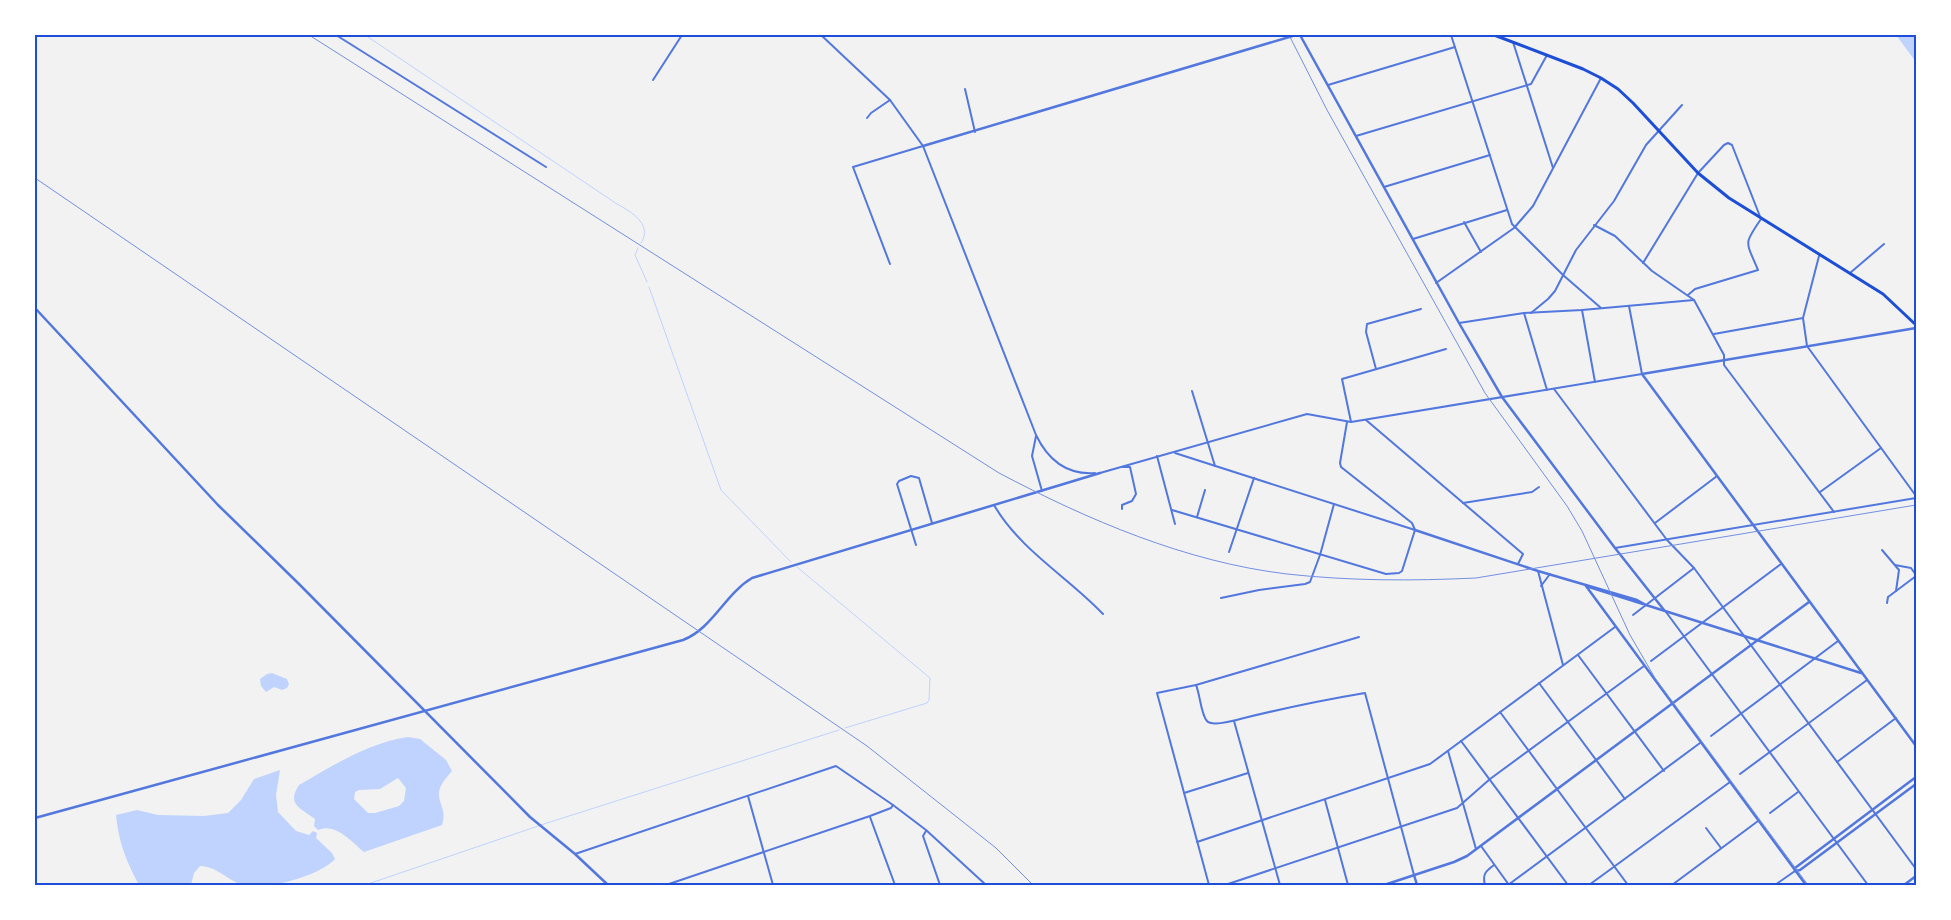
<svg xmlns="http://www.w3.org/2000/svg" width="1951" height="920" viewBox="0 0 1951 920" font-family="'IBM Plex Sans',sans-serif">
  <style>
    .water { fill: #bfd3fe; fill-rule: evenodd }
    .lines { fill: none; stroke-linecap: round; stroke-linejoin: round }
    .stream { stroke: #bfd3fe; stroke-width: 1 }
    .pedestrian { stroke: #5277de; stroke-width: 2 }
    .minor { stroke: #5277de; stroke-width: 2 }
    .tertiary { stroke: #5277de; stroke-width: 2.5 }
    .primary { stroke: #1d4ed8; stroke-width: 3 }
    .rail { stroke: #7290e2; stroke-width: 1 }
    .neatline { fill: none; stroke: #1d4ed8; stroke-width: 2 }
  </style>
  <rect width="100%" height="100%" fill="#f2f2f2"/>
  <!-- water -->
  <g class="water">
    <path d="M1896 35H1916V62Z"/>
    <path d="M272 673 287 679 289 684 287 688 282 690 274 687 266 692 261 686 260 679 267 674Z"/>
    <path d="M408 737 420 739 446 760 452 771C447 777 440 784 439 792 438 805 447 809 442 825L364 852C352 842 335 822 318 830L314 826 315 819C301 808 286 805 299 785 334 765 368 743 408 737ZM398 778 406 788 404 801 399 806 375 813H368L354 799 355 792 359 790 380 789Z"/>
    <path d="M280 770 276 795 278 812 296 831 309 835 313 831 317 833 316 838 332 853 335 859C320 876 265 891 243 885 228 881 217 866 200 866L194 873 191 885H139C126 860 119 844 116 815L137 810 158 815 204 816 228 813 241 800 254 779Z"/>
  </g>
  <g class="lines">
    <!-- stream -->
    <g class="stream">
      <path d="M365 35 617 204C632 212 653 225 641 243"/>
      <path d="M638 248 635 255 647 282"/>
      <path d="M649 287 721 490 791 562"/>
      <path d="M797 567 930 678 929 700 927 703 845 728"/>
      <path d="M365 885 547 823 839 730"/>
    </g>
    <!-- pedestrian -->
    <g class="pedestrian">
      <path d="M1882 550 1899 570 1896 591"/>
      <path d="M1895 565 1911 568 1916 575"/>
      <path d="M1887 603 1888 597 1916 576"/>
    </g>
    <!-- minor -->
    <g class="minor">
      <path d="M336 35 546 167"/>
      <path d="M821 35 890 100 923 146 1036 435C1048 460 1067 475 1095 473"/>
      <path d="M1451 35 1512 224 1563 275 1601 308"/>
      <path d="M1513 42 1553 168"/>
      <path d="M653 80 682 35"/>
      <path d="M1328 85 1455 47"/>
      <path d="M965 89 975 132"/>
      <path d="M867 118 871 113 890 100"/>
      <path d="M1356 136 1531 84 1547 55"/>
      <path d="M1384 187 1490 155"/>
      <path d="M1464 222 1481 252"/>
      <path d="M1594 225 1615 236 1652 271 1694 300 1724 355V365L1834 512"/>
      <path d="M1413 239 1507 210"/>
      <path d="M1819 256 1803 318 1807 346 1916 496"/>
      <path d="M1643 263 1698 173 1724 145 1728 143 1732 145 1761 219C1743 245 1746 241 1758 270L1695 289 1688 295"/>
      <path d="M890 264 853 167 923 146"/>
      <path d="M1850 273 1884 244"/>
      <path d="M1436 283 1514 228 1533 206 1601 78"/>
      <path d="M1582 310 1595 382"/>
      <path d="M1524 313 1547 390"/>
      <path d="M1531 313 1548 299 1555 291 1576 250 1614 201 1646 145 1682 105"/>
      <path d="M1459 323 1524 313 1582 310 1694 300"/>
      <path d="M1714 334 1803 318"/>
      <path d="M1376 369 1366 332 1367 324 1421 309"/>
      <path d="M1554 389 1667 540 1694 568 1916 869"/>
      <path d="M1192 391 1215 466"/>
      <path d="M1366 420 1523 554 1518 564"/>
      <path d="M1347 422 1340 463 1341 467 1412 523 1415 530"/>
      <path d="M1351 422 1342 379 1446 349"/>
      <path d="M1036 436 1032 456 1042 491"/>
      <path d="M1175 453 1415 530"/>
      <path d="M1157 456 1175 524"/>
      <path d="M1122 467H1130L1136 494 1132 501 1122 505V509"/>
      <path d="M1100 473 1307 414 1351 422 1642 374 1629 306"/>
      <path d="M1820 492 1881 448"/>
      <path d="M1463 503 1532 492 1539 487"/>
      <path d="M994 505C1020 550 1068 577 1103 614"/>
      <path d="M1172 510 1386 574 1399 573 1402 571 1415 530"/>
      <path d="M1197 517 1205 490"/>
      <path d="M1655 523 1717 476"/>
      <path d="M916 545 897 484 899 481 911 476 919 478 932 523"/>
      <path d="M1615 548 1916 498"/>
      <path d="M1229 552 1254 478"/>
      <path d="M1538 571 1563 665"/>
      <path d="M1541 586 1550 574"/>
      <path d="M1221 598 1259 590 1305 584 1310 582 1320 555 1334 504"/>
      <path d="M1666 612 1868 885"/>
      <path d="M1633 615 1694 568"/>
      <path d="M1578 655 1664 771"/>
      <path d="M1651 661 1781 564"/>
      <path d="M1539 683 1625 799"/>
      <path d="M1196 685C1200 694 1201 715 1207 721 1212 727 1237 720 1244 718 1285 708 1323 700 1365 693L1414 875"/>
      <path d="M1500 712 1628 885"/>
      <path d="M1234 721 1280 885"/>
      <path d="M1711 736 1838 641"/>
      <path d="M1461 741 1568 885"/>
      <path d="M1448 751 1476 849"/>
      <path d="M1837 762 1896 718"/>
      <path d="M1740 774 1867 680"/>
      <path d="M1184 793 1248 773"/>
      <path d="M748 796 773 885"/>
      <path d="M1325 800 1348 885"/>
      <path d="M1770 813 1798 792"/>
      <path d="M870 817 895 885"/>
      <path d="M1706 828 1721 848"/>
      <path d="M926 831 923 836 940 885"/>
      <path d="M1197 842 1430 764 1615 627"/>
      <path d="M1481 846 1509 885"/>
      <path d="M575 854 836 766 893 805 926 830 986 885"/>
      <path d="M666 885 870 816 891 808 893 805"/>
      <path d="M1209 885 1157 693 1196 685 1359 637"/>
      <path d="M1225 885 1457 808 1490 779 1644 666"/>
      <path d="M1485 885C1482 874 1486 871 1494 865"/>
      <path d="M1508 885 1700 743"/>
      <path d="M1589 885 1730 782"/>
      <path d="M1672 885 1758 821"/>
      <path d="M1775 885 1795 871"/>
    </g>
    <!-- tertiary -->
    <g class="tertiary">
      <path d="M1300 35 1459 323 1502 397 1615 548 1664 610"/>
      <path d="M923 146 1296 35"/>
      <path d="M35 308 218 505 299 584 530 817 575 854 608 885"/>
      <path d="M1916 328 1642 374 1916 746"/>
      <path d="M1415 530 1538 571 1637 600 1646 605 1861 673"/>
      <path d="M1586 586 1806 885"/>
      <path d="M1589 587 1643 604"/>
      <path d="M35 818 683 640C712 629 725 594 752 578L1100 473"/>
      <path d="M1795 871V868L1916 777"/>
      <path d="M1795 871 1800 870 1916 784"/>
      <path d="M1414 875 1417 885"/>
      <path d="M1384 885 1454 862 1467 856 1809 602"/>
      <path d="M1904 885 1916 876"/>
    </g>
    <!-- primary -->
    <path class="primary" d="M1494 35 1583 69 1601 78 1618 89 1633 103 1698 173 1729 198 1883 294 1916 325"/>
    <!-- rail -->
    <g class="rail">
      <path d="M309 35 999 473C1088 520 1186 562 1287 574 1350 581 1412 581 1476 578L1916 505"/>
      <path d="M1289 35 1327 110 1485 393 1567 506 1582 531 1630 635 1655 678 1808 885"/>
      <path d="M35 178 867 746 996 848 1033 885"/>
    </g>
  </g>
  <!-- border -->
  <rect width="1951" height="920" fill="none" stroke="#ffffff" stroke-width="72"/>
  <rect x="36" y="36" width="1879" height="848" class="neatline"/>
</svg>
